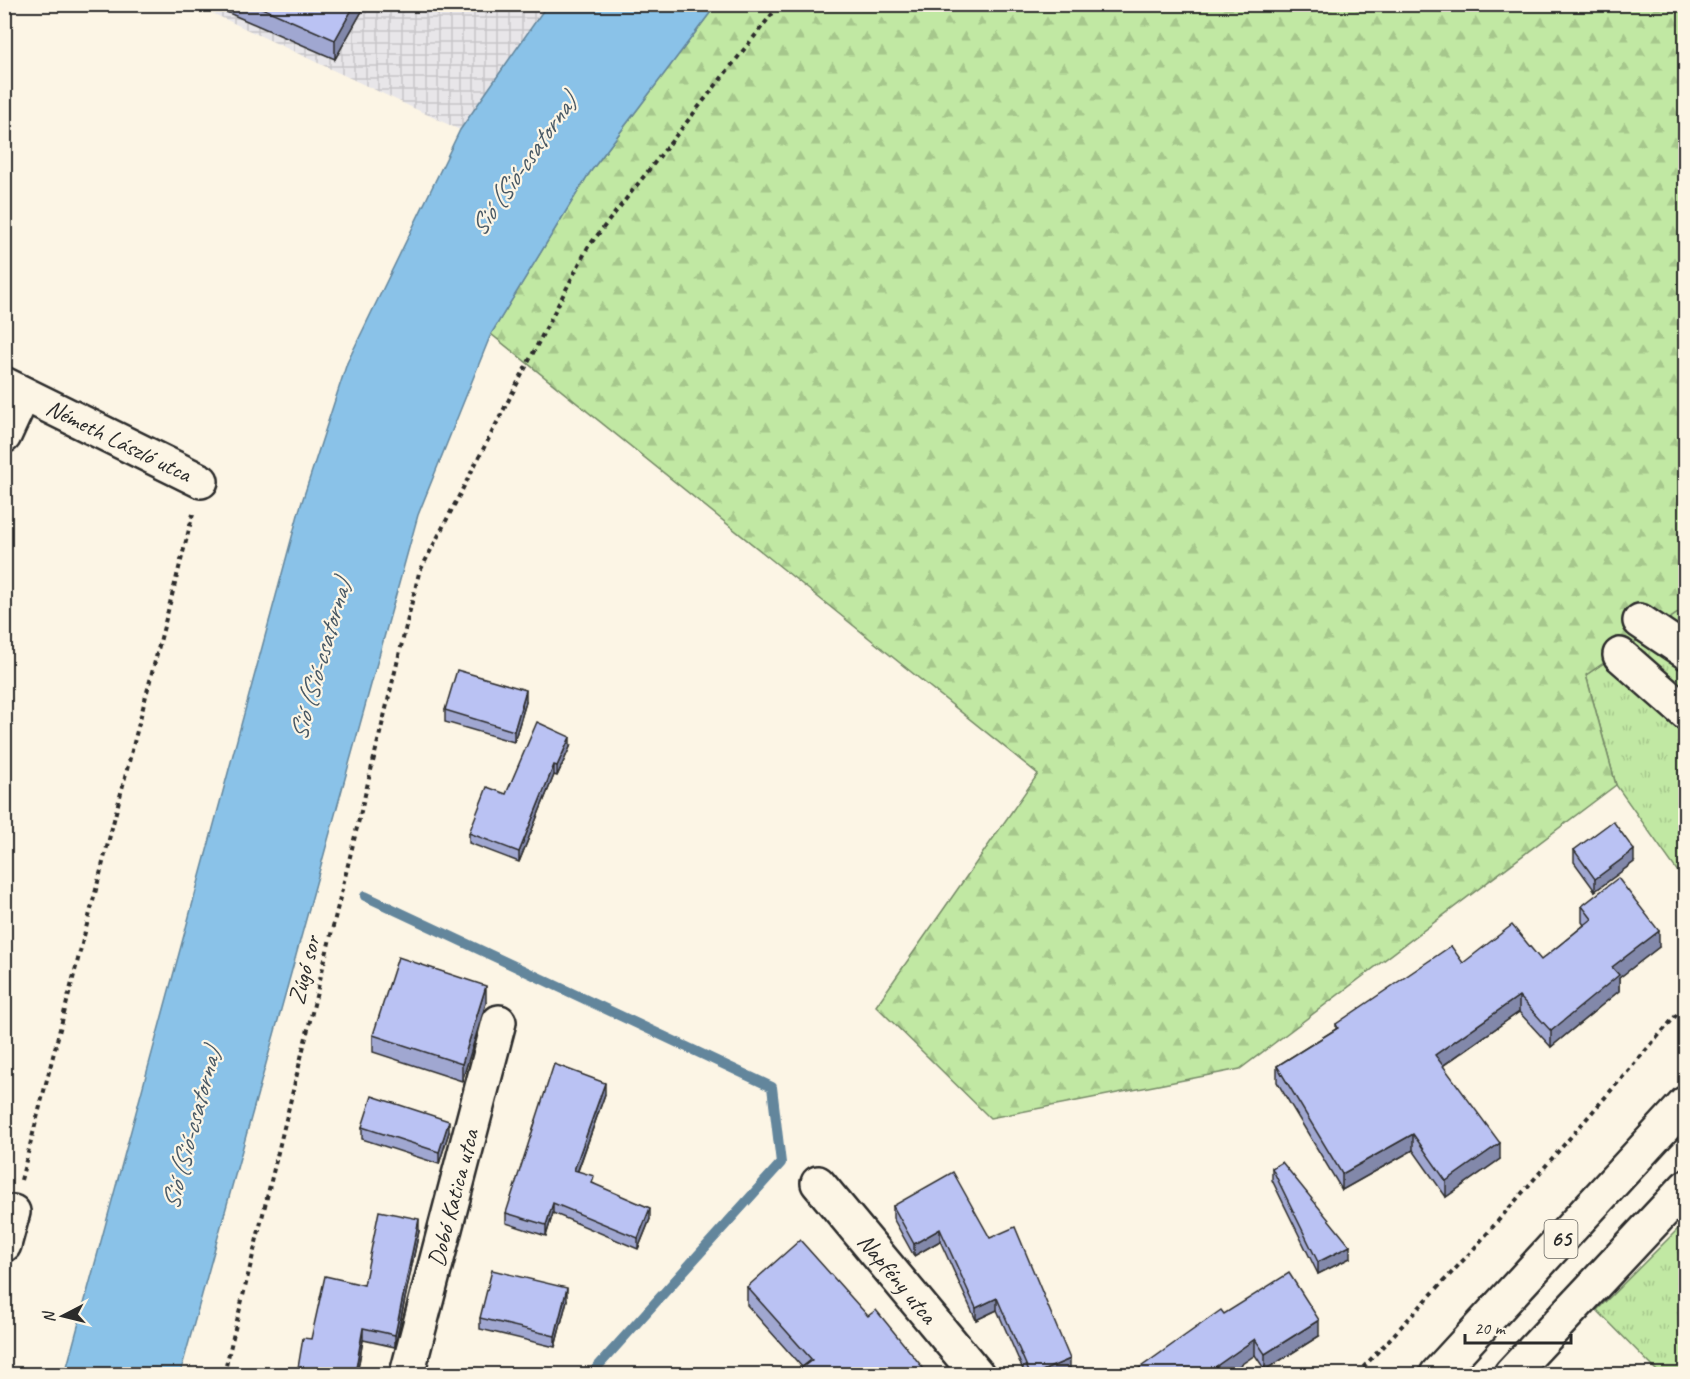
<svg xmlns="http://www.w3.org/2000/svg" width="1690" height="1379" viewBox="0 0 1690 1379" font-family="Caveat,sans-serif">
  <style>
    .industrial { fill: url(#industrial-grid) }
    .grass { fill: url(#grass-tufts); stroke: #768a67; stroke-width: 1.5 }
    .forest { fill: url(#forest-firs); stroke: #768a67; stroke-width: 1.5 }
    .water { fill: #8ac2e8; stroke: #64869c; stroke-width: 1.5 }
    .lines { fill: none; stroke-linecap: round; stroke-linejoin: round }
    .stream { stroke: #64869c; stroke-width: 10 }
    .minor-casing { stroke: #2b2b2b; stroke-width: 38 }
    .major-casing { stroke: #2b2b2b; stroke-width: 38 }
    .path { stroke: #2b2b2b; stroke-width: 4; stroke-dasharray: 4.5 4.5; stroke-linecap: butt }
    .minor { stroke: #fcf5e5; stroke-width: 33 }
    .major { stroke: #fcf5e5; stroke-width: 33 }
    .wall { fill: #a0a7d1; stroke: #2b2b2b; stroke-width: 1.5 }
    .shaded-wall { fill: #8288aa; stroke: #2b2b2b; stroke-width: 1.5 }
    .building { fill: #bac2f3; stroke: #2b2b2b; stroke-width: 1.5 }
    .labels { text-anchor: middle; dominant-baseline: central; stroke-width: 4.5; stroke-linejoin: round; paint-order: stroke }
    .shield { fill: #fcf5e5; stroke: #6a6863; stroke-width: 1.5 }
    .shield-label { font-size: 22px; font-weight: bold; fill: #2b2b2b }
    .street-label { font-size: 24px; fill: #2b2b2b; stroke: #fcf5e5 }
    .water-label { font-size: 26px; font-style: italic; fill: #485864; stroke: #fcf5e5 }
  </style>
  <defs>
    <pattern id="industrial-grid" width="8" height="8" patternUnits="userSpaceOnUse" patternTransform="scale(1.5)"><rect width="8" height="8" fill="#e8e6e9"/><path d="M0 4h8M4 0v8" fill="none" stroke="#c7c5c8"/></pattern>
    <pattern id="grass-tufts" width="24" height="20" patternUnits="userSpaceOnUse" patternTransform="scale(1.5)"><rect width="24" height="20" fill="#c1e8a3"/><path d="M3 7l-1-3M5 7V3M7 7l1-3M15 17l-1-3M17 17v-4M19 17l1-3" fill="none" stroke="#a6c78c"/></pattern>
    <pattern id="forest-firs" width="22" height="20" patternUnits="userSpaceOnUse" patternTransform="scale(1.5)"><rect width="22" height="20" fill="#c1e8a3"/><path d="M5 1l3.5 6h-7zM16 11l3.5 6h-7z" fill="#a6c78c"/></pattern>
  </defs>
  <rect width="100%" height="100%" fill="#fcf5e5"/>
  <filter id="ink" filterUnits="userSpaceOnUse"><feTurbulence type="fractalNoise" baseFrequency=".0167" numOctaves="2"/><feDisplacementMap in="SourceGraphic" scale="12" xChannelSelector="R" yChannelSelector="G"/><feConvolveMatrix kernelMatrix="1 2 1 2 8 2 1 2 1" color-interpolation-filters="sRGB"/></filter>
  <g filter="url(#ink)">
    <!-- industrial -->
    <path class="industrial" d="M195 5H547L460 130Z"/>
    <!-- grass -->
    <g class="grass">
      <path d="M1685 608V882L1616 785 1586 675Z"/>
      <path d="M1685 1222V1374H1660L1597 1310Z"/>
    </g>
    <!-- forest -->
    <path class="forest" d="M716 5H1685V608L1586 675 1616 785 1240 1069 990 1118 876 1006 1038 774 491 334 588 175Z"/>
    <!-- water -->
    <path class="water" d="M547 5H716L588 175 491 334 418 515 180 1374H65L299 511 347 363 460 130Z"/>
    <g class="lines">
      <!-- stream -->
      <path class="stream" d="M365 896 772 1087 781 1163 591 1374"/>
      <!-- minor casing -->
      <g class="minor-casing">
        <g id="minor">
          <path id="s1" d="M4 384 201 481"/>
          <path d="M4 436 23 395"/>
          <path d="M1640 621 1686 652"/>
          <path d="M1620 655 1686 713"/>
          <path id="s2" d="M818 1183 977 1374"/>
          <path d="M4 1245 13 1212"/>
          <path id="s3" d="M407 1374 499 1022"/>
        </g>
      </g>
      <!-- major casing -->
      <g class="major-casing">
        <g id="major">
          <path d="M1437 1374 1686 1103"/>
          <path d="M1511 1374 1686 1187"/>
        </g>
      </g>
      <!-- path -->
      <g class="path">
        <path d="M21 1180 193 514"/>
        <path d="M224 1374 419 573 588 247 780 4"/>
        <path d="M1357 1374 1471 1252 1686 1004"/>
      </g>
      <!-- minor -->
      <use href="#minor" class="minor"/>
      <!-- major -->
      <use href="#major" class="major"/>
    </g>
    <!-- wall -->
    <g class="wall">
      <path d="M208 4H366L335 59Z"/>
      <path d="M526 702 514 742 445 722V710Z"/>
      <path d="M570 747 557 776 554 775 519 862 469 843V833L506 794Z"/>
      <path d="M1574 850 1634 862 1595 891 1574 862Z"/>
      <path d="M1582 906 1659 947 1619 978V991L1551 1047 1519 1012 1443 1066 1500 1159 1446 1197 1413 1150 1342 1190 1277 1082V1066L1336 1029V1024L1541 960 1584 925 1582 922Z"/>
      <path d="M486 1003 462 1081 373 1052V1035Z"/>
      <path d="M605 1094 578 1171 594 1184 650 1219 638 1249 553 1213 546 1236 506 1223V1213Z"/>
      <path d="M362 1127 449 1132 439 1164 362 1139Z"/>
      <path d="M1272 1168 1350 1258 1318 1274 1272 1180Z"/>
      <path d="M893 1206 990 1238 1070 1371 1062 1374H1025L997 1310 976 1320 940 1241 914 1256 893 1218Z"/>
      <path d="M419 1231 395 1347 363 1340 357 1374H297L311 1339 364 1285Z"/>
      <path d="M747 1287 868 1316 802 1367 747 1305Z"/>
      <path d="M567 1300 555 1347 480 1329V1318Z"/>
      <path d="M1224 1314 1319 1336 1265 1370 1255 1355Z"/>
    </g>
    <!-- shaded-wall -->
    <g class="shaded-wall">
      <path d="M355 4H366L335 59V40Z"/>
      <path d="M526 690V702L514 742V731Z"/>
      <path d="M570 737V747L557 776V766Z"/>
      <path d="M554 765V775L519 862V852Z"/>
      <path d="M1634 850V862L1595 891V879Z"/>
      <path d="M1659 931V947L1619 978V991L1551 1047V1031L1612 967Z"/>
      <path d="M486 986V1003L462 1081V1064Z"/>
      <path d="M1519 996V1012L1435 1071V1055Z"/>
      <path d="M605 1083V1094L574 1181V1170Z"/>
      <path d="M449 1121V1132L439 1164V1152Z"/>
      <path d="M1413 1134V1150L1342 1190V1174Z"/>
      <path d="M1500 1143V1159L1446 1197V1181Z"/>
      <path d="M553 1203V1213L546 1236V1225Z"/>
      <path d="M650 1208V1219L638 1249V1238Z"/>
      <path d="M419 1219V1231L395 1347V1335Z"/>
      <path d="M940 1229V1241L914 1256V1244Z"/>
      <path d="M1350 1246V1258L1318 1274V1262Z"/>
      <path d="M567 1288V1300L555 1347V1336Z"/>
      <path d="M997 1298V1310L976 1320V1308Z"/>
      <path d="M1319 1320V1336L1265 1370V1354Z"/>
      <path d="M363 1328V1340L357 1374H355Z"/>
      <path d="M1255 1339V1355L1227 1374H1205Z"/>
      <path d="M1070 1359V1371L1062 1374H1035Z"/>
    </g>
    <!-- building -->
    <g class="building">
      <path d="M253 4H355L335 40Z"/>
      <path d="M457 670 526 690 514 731 445 710Z"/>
      <path d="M537 722 570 737 557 766 554 765 519 852 469 833 487 787 506 794Z"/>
      <path d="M1613 821 1634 850 1595 879 1574 850Z"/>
      <path d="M1618 878 1659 931 1612 967 1619 975 1551 1031 1519 996 1435 1055 1500 1143 1446 1181 1413 1134 1342 1174 1277 1066 1338 1028 1336 1024 1451 946 1463 963 1512 925 1541 960 1592 919 1582 906Z"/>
      <path d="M398 957 486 986 462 1064 373 1035Z"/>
      <path d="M554 1064 605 1083 574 1170 594 1176 592 1183 650 1208 638 1238 553 1203 546 1225 506 1213Z"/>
      <path d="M372 1096 449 1121 439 1152 362 1127Z"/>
      <path d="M1282 1162 1350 1246 1318 1262 1272 1168Z"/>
      <path d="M953 1172 990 1238 1015 1227 1070 1359 1035 1374H1030L997 1298 976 1308 940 1229 914 1244 893 1206Z"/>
      <path d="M379 1211 419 1219 395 1335 363 1328 355 1374H297L303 1338 311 1339 325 1276 364 1285Z"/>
      <path d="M800 1240 868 1316 876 1310 928 1374H794L812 1360 747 1287Z"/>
      <path d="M492 1270 567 1288 555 1336 480 1318Z"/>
      <path d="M1289 1273 1319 1320 1265 1354 1255 1339 1205 1374H1131L1221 1310 1224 1314Z"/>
    </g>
  </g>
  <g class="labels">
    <!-- shield labels -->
    <rect class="shield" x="1544.5" y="1220" width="33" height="38" rx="4.5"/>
    <g class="shield-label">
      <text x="1561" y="1239">65</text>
    </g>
    <!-- street labels -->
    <g class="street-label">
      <text stroke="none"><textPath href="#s1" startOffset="128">Németh László utca</textPath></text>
      <text transform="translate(304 970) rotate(-76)">Zúgó sor</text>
      <text stroke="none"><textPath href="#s3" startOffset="182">Dobó Katica utca</textPath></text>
      <text stroke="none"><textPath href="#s2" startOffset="124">Napfény utca</textPath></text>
    </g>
    <!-- water labels -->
    <g class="water-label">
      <text transform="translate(523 165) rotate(-55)">Sió (Sió-csatorna)</text>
      <text transform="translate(320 660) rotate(-74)">Sió (Sió-csatorna)</text>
      <text transform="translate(191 1129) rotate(-75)">Sió (Sió-csatorna)</text>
    </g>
  </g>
  <!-- margin -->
  <rect width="1690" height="1379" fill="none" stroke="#fcf5e5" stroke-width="24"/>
  <rect x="12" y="12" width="1666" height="1355" fill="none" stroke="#2b2b2b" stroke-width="2" filter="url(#ink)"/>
  <!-- north arrow -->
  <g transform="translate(63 1316) rotate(263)" stroke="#fcf5e5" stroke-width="4.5" paint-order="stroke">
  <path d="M0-4.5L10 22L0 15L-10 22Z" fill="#2b2b2b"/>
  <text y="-9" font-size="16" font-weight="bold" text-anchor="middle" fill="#2b2b2b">N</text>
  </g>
  <!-- scale -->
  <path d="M1465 1334v9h106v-9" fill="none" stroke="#2b2b2b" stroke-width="3"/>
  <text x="1474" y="1334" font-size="18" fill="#2b2b2b" stroke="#fcf5e5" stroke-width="4.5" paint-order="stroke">20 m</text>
</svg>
